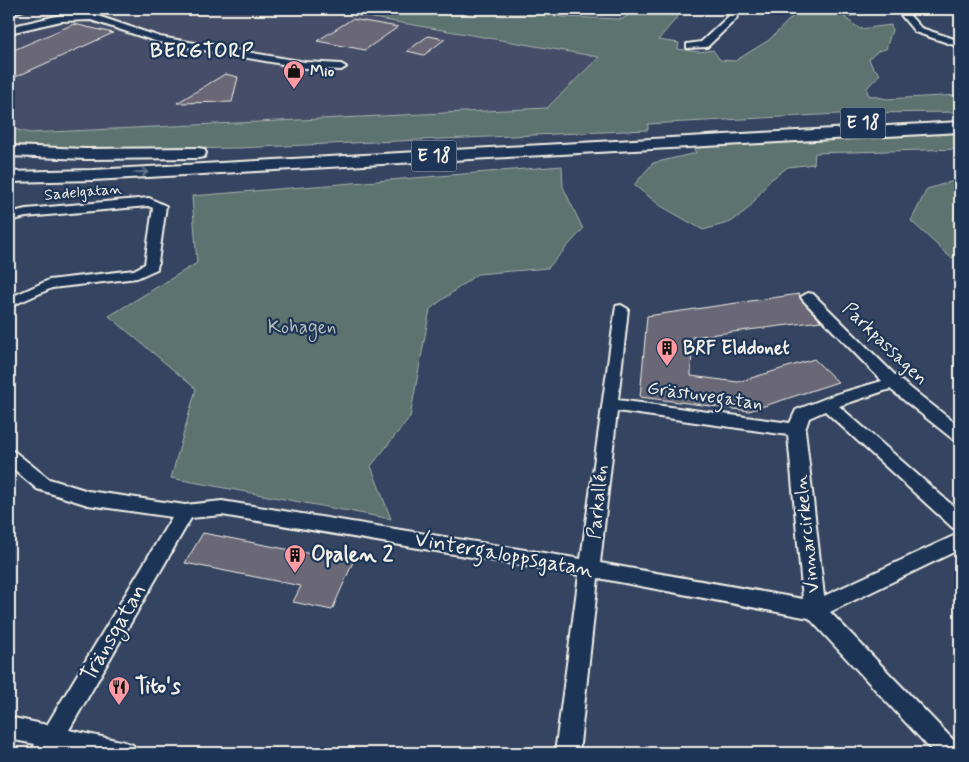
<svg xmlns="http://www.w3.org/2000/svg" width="969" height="762" viewBox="0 0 969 762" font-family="Mynerve,sans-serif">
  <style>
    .built { fill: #444e68 }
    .green { fill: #5b736f; stroke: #a8b2ac }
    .building { fill: #6b6777; stroke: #f4f1e8 }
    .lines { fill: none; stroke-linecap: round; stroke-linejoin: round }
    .minor-casing { stroke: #f4f1e8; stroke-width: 4 }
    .highway-casing { stroke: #f4f1e8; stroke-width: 4 }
    .minor { fill: #1d3557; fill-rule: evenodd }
    .highway { fill: #1d3557; fill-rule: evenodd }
    .oneway { stroke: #68778a }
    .labels { text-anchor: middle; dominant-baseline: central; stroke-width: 4.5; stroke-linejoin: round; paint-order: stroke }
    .far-poi-label { font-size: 16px; font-weight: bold; fill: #f4f1e8; stroke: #1d3557; text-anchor: start }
    .far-street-label { font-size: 16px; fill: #f4f1e8; stroke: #1d3557 }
    .shield { fill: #1d3557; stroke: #b4b9bc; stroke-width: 1 }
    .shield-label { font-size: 18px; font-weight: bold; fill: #f4f1e8 }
    .park-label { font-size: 19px; fill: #b7bfb8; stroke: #1d3557 }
    .street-label { font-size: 19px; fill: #f4f1e8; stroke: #1d3557 }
    .poi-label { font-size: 19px; font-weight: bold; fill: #f4f1e8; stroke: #1d3557; text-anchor: start }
    .far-district-label { font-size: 20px; font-weight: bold; letter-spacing: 1px; fill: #f4f1e8; stroke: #1d3557 }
    .near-poi-label { font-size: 22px; font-weight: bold; fill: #f4f1e8; stroke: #1d3557; text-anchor: start }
    .near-street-label { font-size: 22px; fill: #f4f1e8; stroke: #1d3557 }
  </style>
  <rect width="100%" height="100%" fill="#344461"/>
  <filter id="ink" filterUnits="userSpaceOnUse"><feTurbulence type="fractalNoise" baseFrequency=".02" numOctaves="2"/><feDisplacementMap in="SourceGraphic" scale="10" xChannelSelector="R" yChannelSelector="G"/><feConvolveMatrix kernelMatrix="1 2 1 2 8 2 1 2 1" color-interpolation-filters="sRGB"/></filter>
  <g filter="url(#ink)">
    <!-- built -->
    <path class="built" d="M115 9H321L599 57 547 108 30 133 9 128V36L52 24 78 22Z"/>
    <!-- green -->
    <g class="green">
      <path d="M321 9H517L563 17 622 19 640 9H684L658 40 679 43 678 49 699 52 713 50 720 60 735 61 769 40 793 16 794 9H858L864 14 844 17 860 29 891 25 892 30 886 49 878 51 869 59 872 66 880 74 867 88 868 95 887 99 960 95V112L858 113 648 124V130L238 148 73 150 9 144V128L30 133 547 108 599 57Z"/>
      <path d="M960 132V149L815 153 814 164 788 167 769 181 749 208 731 222 703 230 661 206 634 185 653 163 696 153 692 146Z"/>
      <path d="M562 166 563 187 583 229 548 268 477 274 430 309 410 417 371 466 391 519 171 478 196 389 109 316 197 263 192 196Z"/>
      <path d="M957 180 960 181V255L951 258 911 221 927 189Z"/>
    </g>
    <!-- building -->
    <g class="building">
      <path d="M352 19 398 27 365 50 317 41Z"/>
      <path d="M74 24 113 33 9 80V52Z"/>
      <path d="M428 36 445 39 424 55 407 51Z"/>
      <path d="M225 74 238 77 232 102 177 103Z"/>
      <path d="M799 294 802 301 821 321 692 337 691 376 738 382 814 359 838 382 749 411 640 397 647 316Z"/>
      <path d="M203 533 353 562 332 610 293 602 301 586 185 563Z"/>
    </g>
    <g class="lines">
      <!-- minor casing -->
      <g class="minor-casing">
        <g id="minor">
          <path d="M9 9H26L9 15Z"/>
          <path d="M732 9H740L736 19 707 47 687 48V44L701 42 729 16Z"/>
          <path d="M896 9H904L921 28 960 41V47L915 32Z"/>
          <path d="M92 14 160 37 305 62 341 64 346 67 341 70 305 68 158 42 91 20 61 21 9 33V27L61 15Z"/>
          <path d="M149 198 166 206 157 269 137 278 52 288 9 307V298L49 280 134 270 145 264 153 208 148 206 26 217 9 221V213L26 209Z"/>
          <path d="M808 293 813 294 899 379 960 427V442L954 440 890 389 839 406 960 512V530L953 528 825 411 809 418 805 430 824 596 960 533V549L830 612 958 745 960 753H934L809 618 598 578 579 753H555L579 575 222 515 191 518 69 730 125 742 133 745 137 753H75L58 750 56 753H31L35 744 9 739V717L47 725 172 517 88 505 37 489 9 465V450L15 452 49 479 88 491 185 505 222 501 581 559 616 306 621 305 628 309 618 400 790 423 796 410 834 395 882 381 803 300 801 297ZM617 411 788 435 803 599 600 563Z"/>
        </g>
      </g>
      <!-- highway casing -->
      <g class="highway-casing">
        <g id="highway">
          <path d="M960 122V132L93 180 9 182V172L93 170Z"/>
          <path d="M9 146 86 149 198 148 204 149 206 153 204 157 198 158 86 159 9 156Z"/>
        </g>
      </g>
      <!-- minor -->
      <use href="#minor" class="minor"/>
      <!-- highway -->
      <use href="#highway" class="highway"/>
    </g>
    <!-- one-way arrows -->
    <defs><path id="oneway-shaft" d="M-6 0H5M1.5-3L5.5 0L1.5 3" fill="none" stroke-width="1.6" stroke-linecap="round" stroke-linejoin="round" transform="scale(1.25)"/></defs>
    <use class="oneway" href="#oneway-shaft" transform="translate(141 172) rotate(-3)"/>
  </g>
  <!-- icons -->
  <defs>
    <g id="shop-pin" transform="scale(1.125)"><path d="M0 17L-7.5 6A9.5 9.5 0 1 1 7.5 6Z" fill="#ff9aa2" stroke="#1d3557"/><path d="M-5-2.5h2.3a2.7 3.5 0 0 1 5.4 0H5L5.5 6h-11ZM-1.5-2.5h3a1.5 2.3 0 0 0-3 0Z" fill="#111"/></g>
    <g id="building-pin" transform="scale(1.125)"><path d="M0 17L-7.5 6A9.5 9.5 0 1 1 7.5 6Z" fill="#ff9aa2" stroke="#1d3557"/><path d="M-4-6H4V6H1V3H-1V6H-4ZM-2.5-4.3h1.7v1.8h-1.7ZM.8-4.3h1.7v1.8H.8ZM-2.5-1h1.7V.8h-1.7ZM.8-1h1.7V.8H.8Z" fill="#111"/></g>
    <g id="restaurant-pin" transform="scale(1.125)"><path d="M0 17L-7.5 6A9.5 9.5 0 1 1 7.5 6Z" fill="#ff9aa2" stroke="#1d3557"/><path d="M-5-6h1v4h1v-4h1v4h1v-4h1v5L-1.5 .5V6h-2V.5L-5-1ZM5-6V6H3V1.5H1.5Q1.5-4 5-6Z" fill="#111"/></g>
  </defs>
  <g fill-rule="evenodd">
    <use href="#shop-pin" x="294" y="71"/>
    <use href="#building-pin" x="667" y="348"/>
    <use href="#building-pin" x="295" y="555"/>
    <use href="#restaurant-pin" x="119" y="687"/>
  </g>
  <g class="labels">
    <!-- far-poi labels -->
    <g class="far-poi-label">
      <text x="310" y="71">Mio</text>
    </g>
    <!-- far-street labels -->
    <g class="far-street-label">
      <text transform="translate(83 192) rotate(-5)">Sadelgatan</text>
    </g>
    <!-- shield labels -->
    <g class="shield">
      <rect x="840.5" y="107.5" width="45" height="31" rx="4"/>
      <rect x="411.5" y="140.5" width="45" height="31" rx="4"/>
    </g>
    <g class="shield-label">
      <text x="863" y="123">E 18</text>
      <text x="434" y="156">E 18</text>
    </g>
    <!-- park labels -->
    <g class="park-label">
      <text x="302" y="327">Kohagen</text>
    </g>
    <!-- street labels -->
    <g class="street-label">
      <text transform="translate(885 344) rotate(44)">Parkpassagen</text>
      <text transform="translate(705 396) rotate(8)">Grästuvegatan</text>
      <text transform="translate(598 502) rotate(-84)">Parkallén</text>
      <text transform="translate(807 534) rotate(-96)">Vinnarcirkeln</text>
    </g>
    <!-- poi labels -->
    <g class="poi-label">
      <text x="683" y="348">BRF Elddonet</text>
    </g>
    <!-- far-district labels -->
    <g class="far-district-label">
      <text x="202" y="51">BERGTORP</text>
    </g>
    <!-- near-poi labels -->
    <g class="near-poi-label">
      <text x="311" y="555">Opalen 2</text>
      <text x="135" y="687">Tito's</text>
    </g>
    <!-- near-street labels -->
    <g class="near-street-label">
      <text transform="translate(504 555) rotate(10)">Vintergaloppsgatan</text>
      <text transform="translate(114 633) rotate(-60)">Tränsgatan</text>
    </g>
  </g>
  <!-- margin -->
  <rect width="969" height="762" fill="none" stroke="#1d3557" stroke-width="30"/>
  <rect x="15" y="15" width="939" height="732" fill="none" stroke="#f4f1e8" stroke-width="2" filter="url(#ink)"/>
</svg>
